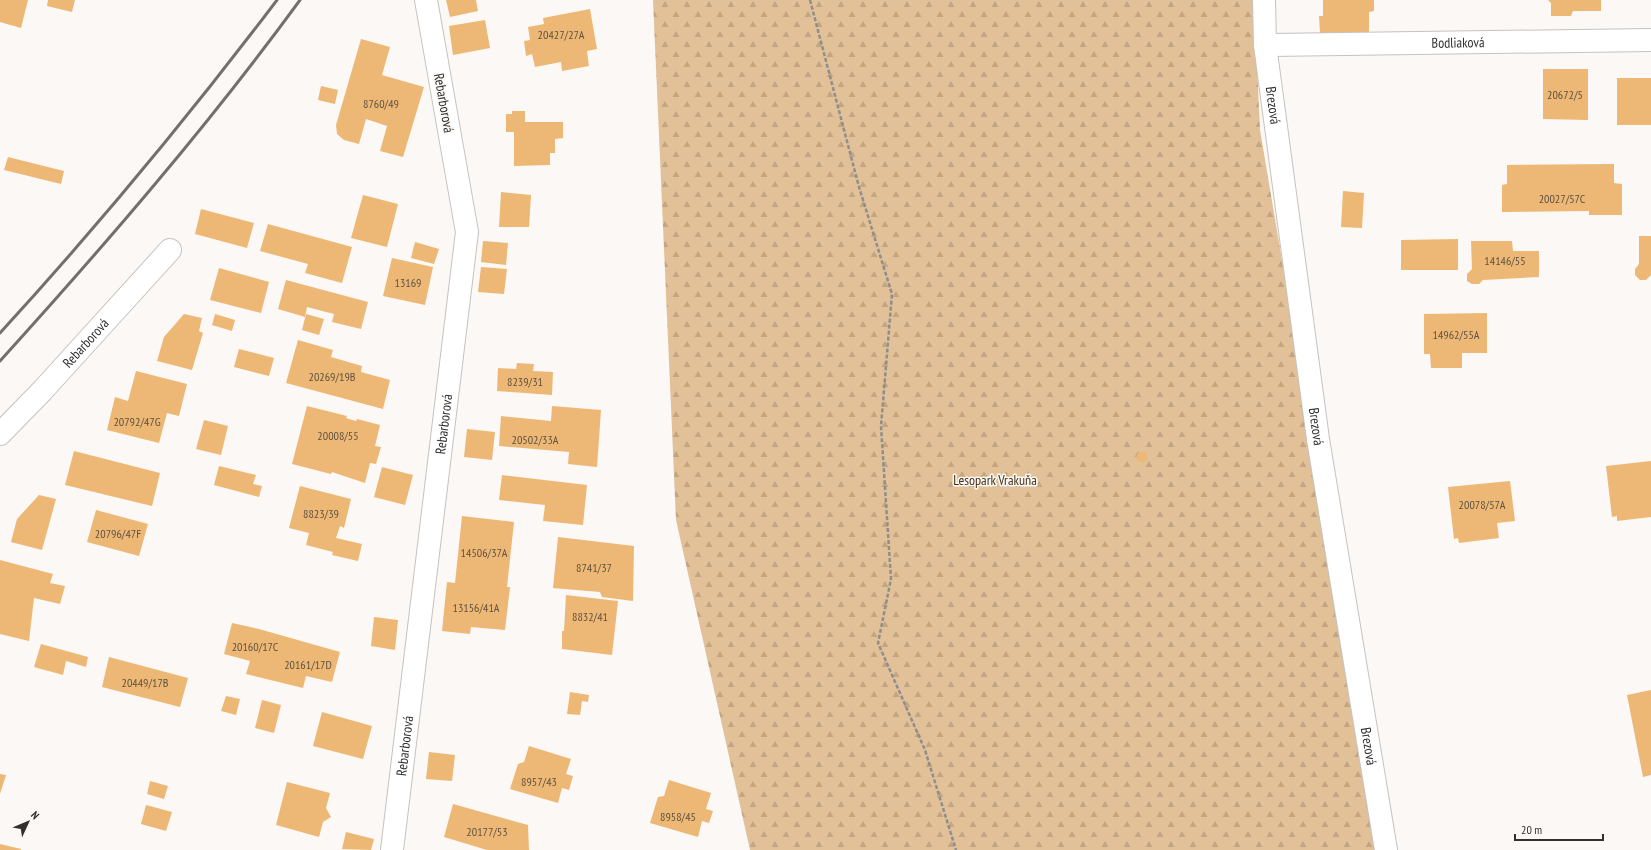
<svg xmlns="http://www.w3.org/2000/svg" width="1651" height="850" viewBox="0 0 1651 850" font-family="'PT Sans Narrow',sans-serif">
  <style>
    .forest { fill: url(#forest-firs) }
    .building { fill: #edb875 }
    .lines { fill: none; stroke-linecap: round; stroke-linejoin: round }
    .minor-casing { stroke: #c5c2bf; stroke-width: 24 }
    .path { stroke: #908e8c; stroke-width: 2.5; stroke-dasharray: 4 2; stroke-linecap: butt }
    .minor { stroke: #fff; stroke-width: 22 }
    .rail { stroke: #71706e; stroke-width: 3 }
    .labels { text-anchor: middle; dominant-baseline: central; stroke-width: 3; stroke-linejoin: round; paint-order: stroke }
    .number-label { font-size: 12px; fill: #605240 }
    .street-label { font-size: 14px; fill: #31302f; stroke: #fbf8f5 }
    .park-label { font-size: 14px; fill: #483214; stroke: #fbf8f5 }
  </style>
  <defs>
    <pattern id="forest-firs" width="22" height="20" patternUnits="userSpaceOnUse"><rect width="22" height="20" fill="#e2c198"/><path d="M5 1l3.5 6h-7zM16 11l3.5 6h-7z" fill="#c2a683"/></pattern>
  </defs>
  <rect width="100%" height="100%" fill="#fbf8f5"/>
  <!-- forest -->
  <path class="forest" d="M653 0H1254L1260 130 1372 794 1380 850H750L676 520Z"/>
  <!-- building -->
  <g class="building">
    <path d="M0 0H28L21 28 0 22Z"/>
    <path d="M48 0H75L72 12 47 6Z"/>
    <path d="M446 0H476L478 11 450 17Z"/>
    <path d="M1323 0H1374V11L1369 12V32L1320 33 1319 16H1323Z"/>
    <path d="M1548 0H1601V11H1573L1571 16H1551V3Z"/>
    <path d="M590 9 597 49 587 51 589 66 562 71 561 62 535 67 532 54 526 56 524 41 530 40 528 27 544 24 543 18Z"/>
    <path d="M485 20 490 48 453 55 449 26Z"/>
    <path d="M361 39 390 47 382 75 424 87 403 157 380 151 387 126 366 119 359 144 344 140 337 134 336 125Z"/>
    <path d="M1543 69H1588V120L1543 119Z"/>
    <rect x="1617" y="78" width="34" height="47"/>
    <path d="M321 86 338 90 335 104 318 100Z"/>
    <path d="M512 111H525V122H563V138L555 139V153H550V165L514 166V132H506V114H512Z"/>
    <path d="M8 157 64 171 61 184 4 170Z"/>
    <path d="M1614 164V183L1622 184V215H1589V211L1502 212V185L1507 184V165Z"/>
    <path d="M1343 191 1364 193 1362 228 1341 227Z"/>
    <path d="M501 192 531 195 529 227H499Z"/>
    <path d="M363 195 398 204 387 247 351 238Z"/>
    <path d="M201 209 254 223 247 248 195 234Z"/>
    <path d="M268 224 352 247 342 283 305 273 308 264 260 251Z"/>
    <path d="M1639 236H1651V275L1646 280H1640L1635 275V269L1639 264Z"/>
    <path d="M1458 239V270H1401V240Z"/>
    <path d="M483 241 508 243 506 265 481 262Z"/>
    <path d="M1471 241H1512L1513 251H1539V277L1483 280 1479 284H1472L1467 281V274L1472 269Z"/>
    <path d="M415 242 439 249 434 264 411 258Z"/>
    <path d="M392 258 433 267 425 305 383 296Z"/>
    <path d="M481 267 507 269 504 294 478 292Z"/>
    <path d="M219 268 269 282 261 313 210 300Z"/>
    <path d="M286 280 368 302 361 329 332 322 334 314 307 307 305 317 278 309Z"/>
    <path d="M1487 313V353H1462V368H1431L1430 354H1424V314Z"/>
    <path d="M184 314 202 318 199 331 203 333 192 370 157 361 164 337Z"/>
    <path d="M215 314 235 320 232 331 212 325Z"/>
    <path d="M306 314 324 319 319 335 302 330Z"/>
    <path d="M298 340 333 350 331 357 362 366 361 372 390 380 383 409 286 383Z"/>
    <path d="M239 349 274 358 269 376 234 367Z"/>
    <path d="M517 363 534 364 533 371 553 372 552 395 497 391 498 368 516 369Z"/>
    <path d="M136 371 187 384 179 416 167 413 159 443 107 430 115 397 128 401Z"/>
    <path d="M307 406 347 416 346 418 356 421 357 419 380 425 375 446 381 447 376 464 370 463 365 483 332 472 331 474 292 464Z"/>
    <path d="M552 406 601 410 597 467 568 464 569 452 499 446 501 416 551 421Z"/>
    <path d="M204 420 228 426 221 455 196 449Z"/>
    <path d="M467 429 495 432 492 460 464 457Z"/>
    <path d="M74 451 160 473 152 506 65 485Z"/>
    <circle cx="1142" cy="457" r="5.5"/>
    <path d="M1651 461V517L1617 521V516L1612 517 1606 466Z"/>
    <path d="M219 466 256 475 253 484 262 486 259 497 214 485Z"/>
    <path d="M382 467 413 475 405 505 374 497Z"/>
    <path d="M502 475 587 485 583 525 543 521 545 505 499 500Z"/>
    <path d="M1510 481 1515 521 1497 523 1499 538 1459 543 1458 538 1454 539 1448 487Z"/>
    <path d="M300 486 351 499 344 528 340 526 336 538 362 544 358 561 332 555 333 552 306 545 309 533 289 528Z"/>
    <path d="M39 495 56 499 42 550 11 542 17 519Z"/>
    <path d="M96 510 148 524 139 556 87 542Z"/>
    <path d="M462 516 514 522 507 587H510L505 630 471 627 470 634 442 631 447 582 455 583Z"/>
    <path d="M558 537 634 546 633 601 602 597 600 592 553 588Z"/>
    <path d="M0 560 53 574 50 583 65 586 60 604 34 598 29 641 0 634Z"/>
    <path d="M566 595 618 601 612 655 562 649V631H564Z"/>
    <path d="M374 617 398 620 395 650 371 646Z"/>
    <path d="M232 623 259 629 340 652 332 682 306 676 303 688 246 674 250 661 224 654Z"/>
    <path d="M41 644 88 657 86 667 66 661 63 675 34 667Z"/>
    <path d="M109 657 188 678 180 707 102 687Z"/>
    <path d="M1651 690V775L1643 777 1627 695Z"/>
    <path d="M570 692 589 695 588 702 582 701 580 715 567 714Z"/>
    <path d="M226 696 240 699 236 715 221 711Z"/>
    <path d="M262 700 281 705 274 733 255 728Z"/>
    <path d="M322 712 372 726 363 759 313 746Z"/>
    <path d="M529 746 571 759 566 774 573 776 569 790 562 788 558 803 510 789 518 764 524 762Z"/>
    <path d="M429 752 455 755 452 781 426 779Z"/>
    <path d="M0 774 6 775 0 794Z"/>
    <path d="M669 780 711 793 706 809 713 811 709 823 702 821 698 837 650 823 658 797 664 796Z"/>
    <path d="M150 781 168 786 164 799 147 794Z"/>
    <path d="M287 782 330 793 326 808 331 817 323 822 319 837 276 825Z"/>
    <path d="M453 804 528 825 529 850H487L444 837Z"/>
    <path d="M146 805 172 812 166 831 141 824Z"/>
    <path d="M346 832 374 839 371 850 342 849Z"/>
    <path d="M0 844 21 849V850H0Z"/>
  </g>
  <g class="lines">
    <!-- minor casing -->
    <g class="minor-casing">
      <g id="minor">
        <path id="s1" d="M1264 0 1265 45 1318 439 1386 850"/>
        <path id="s2" d="M1265 45 1651 40"/>
        <path id="s3" d="M0 434 42 391 170 250"/>
        <path id="s4" d="M392 850 467 232 426 0"/>
      </g>
    </g>
    <!-- path -->
    <path class="path" d="M810 0 859 187 892 294 881 426 891 579 878 643 925 750 956 850"/>
    <!-- minor -->
    <use href="#minor" class="minor"/>
    <!-- rail -->
    <g class="rail">
      <path d="M0 333C98 226 190 115 277 0"/>
      <path d="M0 361C105 245 208 126 300 0"/>
    </g>
  </g>
  <g class="labels">
    <!-- number labels -->
    <g class="number-label">
      <text x="561" y="34">20427/27A</text>
      <text x="1565" y="94">20672/5</text>
      <text x="381" y="103">8760/49</text>
      <text x="1562" y="198">20027/57C</text>
      <text x="1505" y="260">14146/55</text>
      <text x="408" y="282">13169</text>
      <text x="1456" y="334">14962/55A</text>
      <text x="332" y="376">20269/19B</text>
      <text x="525" y="381">8239/31</text>
      <text x="137" y="421">20792/47G</text>
      <text x="338" y="435">20008/55</text>
      <text x="535" y="439">20502/33A</text>
      <text x="1482" y="504">20078/57A</text>
      <text x="321" y="513">8823/39</text>
      <text x="118" y="533">20796/47F</text>
      <text x="484" y="552">14506/37A</text>
      <text x="594" y="567">8741/37</text>
      <text x="476" y="607">13156/41A</text>
      <text x="590" y="616">8832/41</text>
      <text x="255" y="646">20160/17C</text>
      <text x="308" y="664">20161/17D</text>
      <text x="145" y="682">20449/17B</text>
      <text x="539" y="781">8957/43</text>
      <text x="678" y="816">8958/45</text>
      <text x="487" y="831">20177/53</text>
    </g>
    <!-- street labels -->
    <g class="street-label">
      <text stroke="none"><textPath href="#s2" startOffset="193">Bodliaková</textPath></text>
      <text transform="translate(444 103) rotate(80)">Rebarborová</text>
      <text stroke="none"><textPath href="#s1" startOffset="106">Brezová</textPath></text>
      <text stroke="none"><textPath href="#s3" startOffset="125">Rebarborová</textPath></text>
      <text stroke="none"><textPath href="#s4" startOffset="429">Rebarborová</textPath></text>
      <text stroke="none"><textPath href="#s1" startOffset="430">Brezová</textPath></text>
      <text stroke="none"><textPath href="#s4" startOffset="105">Rebarborová</textPath></text>
      <text stroke="none"><textPath href="#s1" startOffset="754">Brezová</textPath></text>
    </g>
    <!-- park labels -->
    <g class="park-label">
      <text x="995" y="480">Lesopark Vrakuňa</text>
    </g>
  </g>
  <!-- north arrow -->
  <g transform="translate(28 822) rotate(46)" stroke="#fbf8f5" stroke-width="3" paint-order="stroke">
  <path d="M0-3L7 15L0 10L-7 15Z" fill="#31302f"/>
  <text y="-6" font-size="11" font-weight="bold" text-anchor="middle" fill="#31302f">N</text>
  </g>
  <!-- scale -->
  <path d="M1515 834v6h88v-6" fill="none" stroke="#31302f" stroke-width="2"/>
  <text x="1521" y="834" font-size="12" fill="#31302f" stroke="#fbf8f5" stroke-width="3" paint-order="stroke">20 m</text>
</svg>
